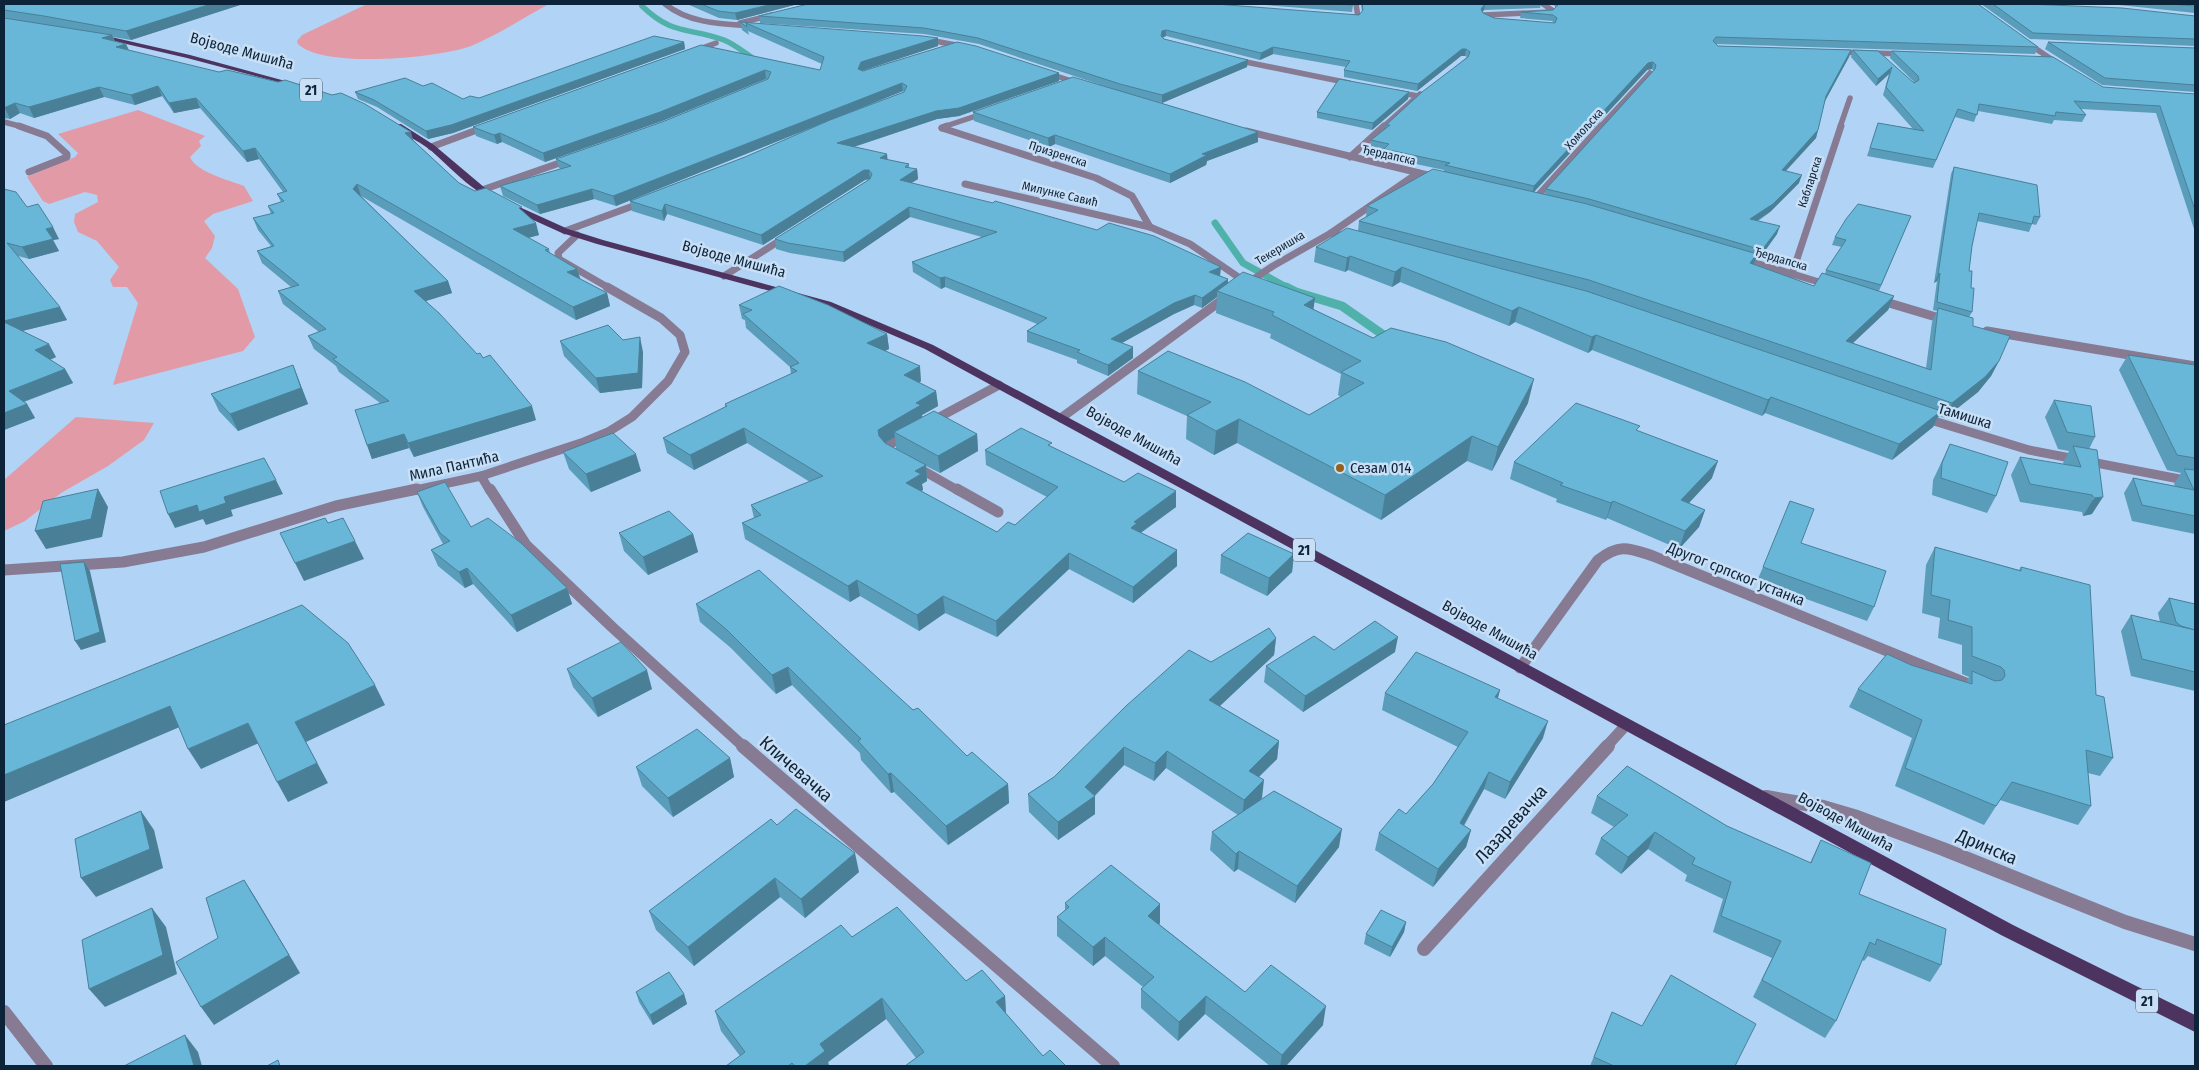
<svg xmlns="http://www.w3.org/2000/svg" width="2199" height="1070" viewBox="0 0 2199 1070" font-family="'Fira Sans Condensed',sans-serif">
  <style>
    .green { fill: #e29ba6 }
    .lines { fill: none; stroke-linecap: round; stroke-linejoin: round }
    .stream-far2 { stroke: #4fb1aa; stroke-width: 5.5 }
    .stream-far1 { stroke: #4fb1aa; stroke-width: 7 }
    .stream { stroke: #4fb1aa; stroke-width: 9 }
    .street-far4 { stroke: #877a93; stroke-width: 5.5 }
    .street-far3 { stroke: #877a93; stroke-width: 7 }
    .street-far2 { stroke: #877a93; stroke-width: 9 }
    .street-far1 { stroke: #877a93; stroke-width: 11 }
    .street { stroke: #877a93; stroke-width: 14 }
    .primary { fill: #4d3460; fill-rule: evenodd }
    .wall { fill: #599dbb; fill-rule: evenodd }
    .shaded-wall { fill: #498098 }
    .building { fill: #68b7d9; stroke: #498098 }
    .poi-dot { fill: #966118; stroke: #c8dff6; stroke-width: 2 }
    .labels { text-anchor: middle; dominant-baseline: central; stroke-width: 5; stroke-linejoin: round; paint-order: stroke }
    .far-street-label { font-size: 12px; fill: #0c2338; stroke: #c8dff6 }
    .shield { fill: #c8dff6; stroke: #445b71; stroke-width: 1 }
    .shield-label { font-size: 14px; font-weight: bold; fill: #0c2338 }
    .street-label { font-size: 15px; fill: #0c2338; stroke: #c8dff6 }
    .poi-label { font-size: 15px; fill: #0c2338; stroke: #c8dff6; text-anchor: start }
    .near-street-label { font-size: 18px; fill: #0c2338; stroke: #c8dff6 }
  </style>
  <rect width="100%" height="100%" fill="#b1d3f5"/>
  <!-- green -->
  <g class="green">
    <path d="M367 4H549C523 18 498 35 471 46 439 58 323 69 298 44L297 41 302 35Z"/>
    <path d="M138 110 205 136 199 141 201 146 190 157C196 172 229 180 244 186L253 201 213 214 204 221 215 236 212 248 205 258 238 289 255 337 243 351 113 385 138 303 127 287H113L110 280 119 267 97 241 78 232 74 222 75 214 98 202 97 195 85 192 49 204 43 201 27 177 75 157 78 153 58 134Z"/>
    <path d="M76 417 154 423 144 440 108 466 61 493 25 521 4 531V480Z"/>
  </g>
  <g class="lines">
    <!-- stream-far2 -->
    <path class="stream-far2" d="M642 6C673 36 688 27 724 40 736 45 746 54 757 61"/>
    <!-- stream-far1 -->
    <path class="stream-far1" d="M1215 223 1243 263 1288 288"/>
    <!-- stream -->
    <path class="stream" d="M1286 287 1296 292 1342 306 1392 341"/>
    <!-- street-far4 -->
    <g class="street-far4">
      <path d="M665 4C690 24 723 24 753 26"/>
      <path d="M1349 17H1358L1356 4"/>
      <path d="M1493 20 1486 18 1484 15 1551 12 1552 10 1543 4"/>
      <path d="M740 23 772 15"/>
      <path d="M924 39 961 46"/>
      <path d="M2026 42 2057 63"/>
      <path d="M694 51 716 43"/>
      <path d="M1837 52 1905 54"/>
      <path d="M1236 60 1349 83"/>
      <path d="M1047 73 1081 84"/>
      <path d="M1395 92 1418 96"/>
      <path d="M4 122 23 127"/>
      <path d="M943 127 985 113"/>
      <path d="M1383 127 1420 94"/>
      <path d="M1600 127 1650 73"/>
      <path d="M1840 127 1850 98"/>
    </g>
    <!-- street-far3 -->
    <g class="street-far3">
      <path d="M19 126 47 136 67 154V157L29 172"/>
      <path d="M942 128 1096 178 1132 196 1150 227"/>
      <path d="M942 128 947 126"/>
      <path d="M1246 131 1436 177"/>
      <path d="M431 147 485 127"/>
      <path d="M1350 157 1384 126"/>
      <path d="M965 184 1150 227 1190 244 1247 283"/>
      <path d="M482 190 571 159"/>
      <path d="M1534 200 1601 126"/>
      <path d="M565 231 644 202"/>
      <path d="M1331 233 1350 237"/>
      <path d="M577 235 558 253 559 259 609 288"/>
      <path d="M1742 259 1829 285"/>
      <path d="M1792 274 1841 126"/>
      <path d="M724 276 787 236"/>
      <path d="M1246 284 1273 266 1331 233 1418 173"/>
    </g>
    <!-- street-far2 -->
    <g class="street-far2">
      <path d="M1879 300 1946 320"/>
      <path d="M1987 331 2195 366"/>
      <path d="M1061 418 1226 297"/>
      <path d="M1924 418 2029 450 2195 482"/>
      <path d="M932 421 999 385"/>
      <path d="M891 454 886 447 906 435"/>
      <path d="M915 466 959 491"/>
      <path d="M481 476 490 491"/>
      <path d="M411 491 481 476 584 442 608 432 632 417 668 381 685 352 680 335 661 318 607 287"/>
    </g>
    <!-- street-far1 -->
    <g class="street-far1">
      <path d="M490 489 526 545 612 627 744 747"/>
      <path d="M957 489 998 512"/>
      <path d="M4 570 123 562 204 547 336 506 417 489"/>
      <path d="M1520 668 1598 560C1620 543 1629 548 1653 556L1966 683"/>
      <path d="M1606 747 1626 725"/>
    </g>
    <!-- street -->
    <g class="street">
      <path d="M743 746 1113 1066"/>
      <path d="M1766 797 1823 807 1857 817 1943 849 2125 922 2195 944"/>
      <path d="M1424 949 1608 746"/>
      <path d="M4 1012 46 1066"/>
    </g>
    <!-- primary -->
    <g class="primary">
      <path d="M98 34 190 55 300 85 297 87 187 58 96 37Z"/>
      <path d="M395 124H401L434 145 485 188 498 195V199C480 201 443 160 429 149 418 141 406 135 395 128Z"/>
      <path d="M509 205H515L568 229 603 240 831 302 933 345 2013 925 2195 1015V1032L2001 935 925 349 825 306 597 244 562 233 509 209Z"/>
    </g>
  </g>
  <!-- wall -->
  <g class="wall">
    <path d="M4 4H240V5L131 40 113 37 115 41 126 44 129 50 414 141 459 183 475 191 523 211 539 235 528 238 549 249 550 253 577 269 580 279 607 293 610 306 576 320 361 196 448 281 452 293 426 301 536 420 414 457 409 448 372 459 367 445 380 403 339 372 336 366 314 349 308 336 319 332 283 304 278 291 291 287 262 263 257 251 271 246 258 230 253 218 271 214 268 206 281 202 277 194 283 192 259 159 247 162 200 108 174 113 162 96 135 105 104 97 34 118 20 113 10 119 4 118Z"/>
    <path d="M687 4H798L737 20 719 18Z"/>
    <path d="M1252 4H1353V5L1352 12Z"/>
    <path d="M1361 4H1541L1540 8 1484 10 1482 12 1494 18 1554 23 1552 21 1520 18 1521 12 1553 10 1555 8V6L1551 4H1978L2038 47 2035 54 1716 44 1718 46 1851 50 1849 57 1825 100 1816 138 1786 171 1799 183 1770 212 1758 221 1777 234 1759 259 1756 258 1754 264 1814 286 1825 274 1826 270 1842 247 1832 245 1835 237 1911 216 1879 291 1894 296 1888 310 1853 343 1926 368 1932 322 1937 311 1933 310 1937 281 1934 283 1951 174 1954 167 2040 217 2036 225 2032 224 2029 232 1977 221 1972 246 1969 271 1971 288 1972 312 1969 317 1973 326 1999 361 1991 376 1978 392 1945 418 1939 416 1933 427 1892 460 1765 413 1762 416 1592 350 1588 353 1515 322 1509 326 1400 282 1392 287 1348 270 1345 272 1314 262 1316 247 1358 231 1359 221 1366 217 1367 206 1444 171V170L1383 157V151L1370 148 1371 140 1386 129V125L1467 57 1465 56H1461L1417 91 1344 77V70L1346 67 1273 54 1260 60 1166 36 1163 38 1164 39 1247 67 1162 103 1130 94 1258 132V142L1207 161 1206 165 1170 183 1055 144 1049 147 974 121 973 112 1113 89 979 44 924 34 760 23 759 16 1359 15 1362 12ZM1652 69 1654 71 1546 189 1545 194 1534 192 1647 70Z"/>
    <path d="M1981 4H1993L2195 16V46L2030 39Z"/>
    <path d="M2086 4H2195V13L2119 5Z"/>
    <path d="M740 22 938 46 862 70 863 71 1059 73V81L959 116 937 119 854 147 887 160 909 164V168L917 169 918 179 911 183 1220 276 1228 283 1315 298 1313 309 1373 338 1528 403 1492 471 1467 461 1381 520 1237 443 1214 455 1186 439 1187 416 1137 394 1138 371 1309 415 1341 397 1338 395 1341 374 1270 338 1271 334 1216 313 1217 297 1202 308 1194 305 1174 314 1122 343 1133 358 1108 376 1077 363V360L1027 342V331L1037 324 945 287 941 289 913 272 912 262 982 237 910 217 844 262 790 253 776 249 775 239 870 179 865 180 763 245 667 214 664 221 632 211 630 201 745 157 828 121 616 206 594 199 540 214 503 196 500 186 560 169 559 168 556 159 662 122 768 79H766L662 121 545 162 502 142 497 144 476 136 473 127 701 45 820 70 822 64 748 31 749 35 742 30ZM903 91 904 92 836 118Z"/>
    <path d="M684 42 685 49 453 133 428 139 377 107 358 99 355 92 423 86 463 99 479 98Z"/>
    <path d="M2048 42 2195 48V92L2102 85 2045 49Z"/>
    <path d="M1853 50 1914 83H1915L1890 58 1892 51 2103 87 2195 94V232L2156 113 2081 109 2086 115 2082 122 2054 120 2052 124 1978 111 1974 122 1955 117 1933 168 1867 156 1878 123 1913 129 1883 95 1889 74 1876 86 1851 57Z"/>
    <path d="M1409 92 1408 99 1372 130 1317 118V112Z"/>
    <path d="M4 189 27 207 59 239 53 240 59 251 29 259 18 256 67 320 22 331 56 357 50 360 65 369 73 383 24 402 27 404 35 418 4 430Z"/>
    <path d="M739 305 887 334 889 349 885 351 921 381 919 383 936 391 938 406 922 415V417L977 434 978 451 940 473 926 466 927 481 922 484 923 490 921 491 997 532 1015 525 1047 497 986 465 985 450 1052 447 1176 507 1141 533 1177 550V566L1133 603 1069 569 997 637 945 613 919 631 860 596 850 602 745 539 742 523 754 518 751 505 810 482 747 443 694 470 667 453 663 438 725 407V404L791 374 790 367 746 328 745 320 742 319ZM895 437 896 449 885 443Z"/>
    <path d="M623 340 643 352 642 388 600 393 564 356 560 341Z"/>
    <path d="M2128 355 2195 365V534L2132 521 2124 493 2133 478 2175 486 2174 484 2181 473 2167 470 2119 370Z"/>
    <path d="M293 365 308 404 238 431 219 411 211 394Z"/>
    <path d="M2054 400 2095 437 2089 449 2097 450 2092 514 2083 516 2082 512 2020 502 2011 475 2020 457 2064 465 2063 463 2069 451 2058 449 2045 417Z"/>
    <path d="M1638 431 1712 478 1689 503 1705 510 1699 527 1679 549 1607 518 1606 520 1556 502 1557 499 1510 479 1514 462Z"/>
    <path d="M1950 444 1996 496 1987 513 1932 495 1933 480Z"/>
    <path d="M563 452 641 471 591 492 569 469Z"/>
    <path d="M417 492 471 527 567 588 572 604 517 632 473 584 465 588 438 566 431 550 443 544 423 507Z"/>
    <path d="M619 533 693 534 698 552 648 575 624 551Z"/>
    <path d="M1801 543 1874 607 1867 621 1757 581 1763 567Z"/>
    <path d="M1935 547 2019 570 2021 567 2096 695 2113 758 2100 776 2088 773 2091 806 2078 825 2000 800 1984 825 1895 786 1912 738 1849 707 1858 689 1911 665 1966 682 1969 677 1962 674V645L1938 638 1940 618 1922 613 1926 565Z"/>
    <path d="M1294 554 1292 572 1267 596 1220 573 1221 555Z"/>
    <path d="M2169 598 2195 604V691L2131 676 2121 631 2131 615 2160 622 2158 613Z"/>
    <path d="M696 604 913 710 967 756 1008 784 1009 803 948 845 894 792 891 793 861 760 860 753 792 685 776 694 731 648 700 622Z"/>
    <path d="M1276 638 1274 655 1220 706 1279 741 1277 759 1259 777 1262 798 1259 801 1339 847 1295 903 1238 869 1234 872 1210 850 1212 832 1238 815 1166 768 1154 781 1124 765 1095 796V814L1058 840 1029 812 1028 794 1054 777 1211 662Z"/>
    <path d="M1334 650 1395 652 1303 712 1264 682 1266 666Z"/>
    <path d="M567 669 652 689 598 717 573 687Z"/>
    <path d="M1500 690 1498 698 1543 738 1505 799 1484 789 1464 826 1471 830 1466 847 1433 887 1375 850 1379 833 1406 814 1433 784 1458 747 1382 710 1385 693Z"/>
    <path d="M730 758 734 777 673 817 642 786 636 767Z"/>
    <path d="M1597 796 1727 826 1810 863 1821 840 1859 894 1941 965 1930 982 1868 956 1864 961 1862 960 1836 1021 1825 1038 1753 997 1772 958 1713 932 1723 899 1685 881 1687 875 1648 849 1621 874 1595 854 1601 838 1614 827 1591 813Z"/>
    <path d="M777 825 859 872 805 918 780 897 694 966 656 930 649 911Z"/>
    <path d="M1065 903 1160 923 1159 924 1245 992 1323 1025 1286 1066H1270L1205 1014 1178 1041 1141 1008V989L1143 987 1105 956 1093 966 1057 936V917L1065 910Z"/>
    <path d="M1406 922 1404 932 1390 957 1364 944 1366 934Z"/>
    <path d="M852 937 1005 996 1006 1014 1043 1056 1066 1066 916 1058 886 1019 828 1062 829 1066H726L740 1056 721 1031 715 1011Z"/>
    <path d="M636 992 684 994 687 1004 653 1025 639 1002Z"/>
    <path d="M1612 1012 1642 1026 1735 1066H1590Z"/>
  </g>
  <!-- shaded-wall -->
  <g class="shaded-wall">
    <path d="M211 4H240V5L131 40 126 31Z"/>
    <path d="M773 4H798L737 20 735 13Z"/>
    <path d="M1485 4 1484 10 1479 16 1481 9Z"/>
    <path d="M1166 30V36L1161 38V43L1162 31Z"/>
    <path d="M112 35 116 45 102 38Z"/>
    <path d="M938 38V46L862 71 858 69 861 62Z"/>
    <path d="M684 42 685 49 453 133 428 139 426 131Z"/>
    <path d="M126 44 130 54 116 47Z"/>
    <path d="M1273 47V54L1260 60 1261 53Z"/>
    <path d="M1462 49H1466L1465 56H1461L1417 91 1418 84Z"/>
    <path d="M1851 50 1849 57 1824 103 1826 96Z"/>
    <path d="M1248 60 1247 67 1162 103V95Z"/>
    <path d="M1653 62 1652 69 1647 70 1532 194 1534 186 1648 63Z"/>
    <path d="M1892 67 1889 74 1876 86 1878 79Z"/>
    <path d="M765 70 766 79 662 121 545 162 543 153Z"/>
    <path d="M1059 73V81L959 116 937 119 838 152 837 143 936 111Z"/>
    <path d="M902 83 903 91 616 206 613 196Z"/>
    <path d="M158 86 162 96 135 105 131 95Z"/>
    <path d="M99 87 104 97 34 118 29 107Z"/>
    <path d="M1409 92 1408 99 1372 130 1373 123Z"/>
    <path d="M196 98 200 108 174 113 169 103Z"/>
    <path d="M15 103 20 113 10 119 5 108Z"/>
    <path d="M1818 130 1816 138 1779 178 1782 170Z"/>
    <path d="M411 132 414 143 405 133Z"/>
    <path d="M1258 132V142L1207 161 1206 165 1170 183V174L1202 154Z"/>
    <path d="M500 133 502 142 497 144 494 135Z"/>
    <path d="M1055 135V144L1049 147 1048 138Z"/>
    <path d="M255 148 259 159 247 162 243 151Z"/>
    <path d="M887 154 888 163 880 158Z"/>
    <path d="M917 169 918 179 900 190V180Z"/>
    <path d="M864 170H869L870 179 865 180 763 245 761 235Z"/>
    <path d="M1802 175 1799 183 1770 212 1747 227 1750 219Z"/>
    <path d="M357 184 361 196 357 200 353 189Z"/>
    <path d="M592 189 594 199 540 214 537 205Z"/>
    <path d="M665 204 667 214 664 221 662 211Z"/>
    <path d="M909 207 910 217 844 262 843 252Z"/>
    <path d="M536 223 539 235 516 241 513 229Z"/>
    <path d="M1780 226 1777 234 1759 259 1762 250Z"/>
    <path d="M53 227 59 239 53 240 59 251 29 259 22 247 46 229Z"/>
    <path d="M1757 254 1753 268 1750 263Z"/>
    <path d="M1350 256 1348 270 1345 272 1347 258Z"/>
    <path d="M1221 267 1220 277 1209 272Z"/>
    <path d="M1402 267 1400 282 1392 287 1395 272Z"/>
    <path d="M577 269 581 281 567 272Z"/>
    <path d="M1940 273 1937 281 1934 283 1938 275Z"/>
    <path d="M945 277V287L941 289 940 278Z"/>
    <path d="M1228 279V289L1217 291V297L1202 308V298Z"/>
    <path d="M448 281 452 293 419 303 414 291Z"/>
    <path d="M607 293 610 306 576 320 573 307Z"/>
    <path d="M1195 295 1194 305 1174 314 1111 349V339L1174 303Z"/>
    <path d="M1894 296 1888 310 1840 355 1846 341Z"/>
    <path d="M1315 298 1312 320 1304 305Z"/>
    <path d="M60 307 67 320 10 334 4 324V321Z"/>
    <path d="M1519 307 1515 322 1509 326 1512 311Z"/>
    <path d="M887 334 889 349 869 358 867 343Z"/>
    <path d="M1596 335 1592 350 1588 353 1592 337Z"/>
    <path d="M640 337 643 352 642 388 600 393 596 378Z"/>
    <path d="M49 344 56 357 42 363 35 350Z"/>
    <path d="M1133 347V358L1108 376V365Z"/>
    <path d="M1999 361 1991 376 1978 392 1945 418 1952 403Z"/>
    <path d="M293 365 308 404 238 431 230 414Z"/>
    <path d="M920 366 921 381 905 390 904 375Z"/>
    <path d="M65 369 73 383 17 404 9 391Z"/>
    <path d="M1534 379 1528 403 1492 471 1498 447Z"/>
    <path d="M936 391 938 406 922 415 923 420 894 432 895 437 880 446 878 430 916 403Z"/>
    <path d="M1771 397 1765 413 1762 416 1768 400Z"/>
    <path d="M27 404 35 418 4 430V413Z"/>
    <path d="M532 406 536 420 414 457 408 443Z"/>
    <path d="M1941 411 1933 427 1892 460 1899 444Z"/>
    <path d="M1239 419 1237 443 1214 455 1216 431Z"/>
    <path d="M744 428 747 443 694 470 690 455Z"/>
    <path d="M404 434 409 448 372 459 367 445Z"/>
    <path d="M977 434 978 451 940 473 938 456Z"/>
    <path d="M1472 436 1467 461 1381 520 1385 495Z"/>
    <path d="M636 454 641 471 591 492 586 474Z"/>
    <path d="M1718 461 1712 478 1676 517 1681 500Z"/>
    <path d="M926 465 927 481 922 484 923 490 907 499 906 483 915 471Z"/>
    <path d="M276 480 283 494 231 510 233 516 206 525 203 519 175 528 168 514Z"/>
    <path d="M98 489 108 507 102 537 46 549 35 531Z"/>
    <path d="M1176 491V507L1137 535 1131 528 1134 522Z"/>
    <path d="M2103 497 2092 514 2083 516 2094 498Z"/>
    <path d="M1613 501 1607 518 1606 520 1611 503Z"/>
    <path d="M1705 510 1699 527 1679 549 1685 531Z"/>
    <path d="M693 534 698 552 648 575 643 557Z"/>
    <path d="M355 541 364 559 304 581 295 563Z"/>
    <path d="M1177 550V566L1133 603V587Z"/>
    <path d="M1069 553V569L997 637 996 621Z"/>
    <path d="M1294 554 1292 572 1267 596 1269 578Z"/>
    <path d="M84 562 90 571 106 642 81 650 75 641Z"/>
    <path d="M467 568 473 584 465 588 459 572Z"/>
    <path d="M857 580 860 596 850 602 848 586Z"/>
    <path d="M567 588 572 604 517 632 511 615Z"/>
    <path d="M943 596 945 613 919 631 917 615Z"/>
    <path d="M1398 637 1395 652 1303 712 1305 696Z"/>
    <path d="M1276 638 1274 655 1208 717 1209 700Z"/>
    <path d="M788 667 792 685 776 694 772 675Z"/>
    <path d="M647 670 652 689 598 717 592 698Z"/>
    <path d="M375 685 385 705 306 742 328 783 288 802 277 782 295 722Z"/>
    <path d="M1500 690 1495 707V697Z"/>
    <path d="M170 706 182 726 4 802V775Z"/>
    <path d="M1548 721 1543 738 1505 799 1510 782Z"/>
    <path d="M248 723 259 743 201 769 188 749Z"/>
    <path d="M1279 741 1277 759 1247 788 1249 771Z"/>
    <path d="M1124 747V765L1091 799 1095 796V814L1058 840V822L1085 787Z"/>
    <path d="M1167 751 1166 768 1154 781 1155 763Z"/>
    <path d="M730 758 734 777 673 817 668 798Z"/>
    <path d="M1489 772 1484 789 1455 840 1460 823Z"/>
    <path d="M891 773 894 792 891 793 888 774Z"/>
    <path d="M1264 780 1262 798 1242 818 1244 800Z"/>
    <path d="M1008 784 1009 803 948 845 946 826Z"/>
    <path d="M141 811 154 830 163 868 96 897 81 878Z"/>
    <path d="M1342 829 1339 847 1295 903 1297 886Z"/>
    <path d="M1471 830 1466 847 1433 887 1438 869Z"/>
    <path d="M1655 832 1648 849 1621 874 1628 857Z"/>
    <path d="M1239 851 1238 869 1234 872 1236 854Z"/>
    <path d="M855 853 859 872 805 918 801 899Z"/>
    <path d="M775 878 780 897 694 966 688 947Z"/>
    <path d="M244 880 255 897 300 973 214 1025 201 1007Z"/>
    <path d="M1160 904V923L1147 935 1148 916Z"/>
    <path d="M152 908 166 927 177 974 105 1007 89 989Z"/>
    <path d="M1406 922 1404 932 1390 957 1392 947Z"/>
    <path d="M1105 937V956L1093 966V947Z"/>
    <path d="M684 994 687 1004 653 1025 650 1015Z"/>
    <path d="M1005 996 1006 1016 996 1002Z"/>
    <path d="M1206 996 1205 1014 1178 1041 1179 1022Z"/>
    <path d="M882 998 886 1019 828 1062 829 1066H805L820 1044Z"/>
    <path d="M1326 1006 1323 1025 1286 1066H1280L1282 1055Z"/>
    <path d="M185 1035 198 1052 202 1066H194Z"/>
  </g>
  <!-- building -->
  <g class="building">
    <path d="M4 4H211L126 31 44 16 4 10Z"/>
    <path d="M701 4H773L735 13 718 11Z"/>
    <path d="M808 4H1215L1359 15 1363 10 1362 4H1487H1485L1481 9 1483 13 1494 18 1555 23 1557 18 1553 15 1521 12 1553 10 1558 5 1557 4H1978L2038 47 1716 37 1713 41 1718 46 1851 50 1826 96 1818 130 1782 170 1802 175 1773 204 1750 219 1780 226 1762 250 1589 199 1546 189 1655 69 1656 65 1653 62 1648 63 1534 186 1445 165 1450 163 1384 149 1389 144 1371 140 1390 125H1386L1422 92 1468 57 1470 52 1466 49H1462L1418 84 1344 70 1350 61 1273 47 1261 53 1166 30 1162 31 1161 36 1164 39 1248 60 1162 95 1120 84 978 38 924 28 759 16Z"/>
    <path d="M1333 4H1353V5Z"/>
    <path d="M1993 4H2027L2122 8 2195 16V39L2033 33Z"/>
    <path d="M2169 4H2195V6Z"/>
    <path d="M4 18 112 35 102 38 126 44 116 47 219 72 227 70 278 82 285 80 332 95 341 93 365 104 411 132 405 133 459 183 475 191 486 188 522 207 519 208 536 223 513 229 549 249 545 250 577 269 567 272 607 293 573 307 357 184 353 189 448 281 414 291 439 313 477 354 480 353 483 358 490 355 532 406 408 443 404 434 367 445 355 410 389 401 333 359 337 357 308 336 326 329 278 291 299 285 257 251 274 246 253 218 274 213 268 206 284 201 277 194 287 191 255 148 243 151 196 98 169 103 158 86 131 95 99 87 29 107 15 103 4 108Z"/>
    <path d="M740 22 923 36 938 38 861 62 858 69 863 71 957 42 976 46 1059 73 959 108 936 111 837 143 887 154 880 158 909 164 905 167 917 169 900 180 993 203 995 201 1097 230 1109 223 1154 236 1221 267 1209 272 1228 279 1202 298 1195 295 1174 303 1111 339 1133 347 1108 365 1077 352 1080 350 1027 331 1047 318 945 277 940 278 912 262 997 232 909 207 843 252 788 243 775 239 870 179 872 174 869 170H864L761 235 665 204 662 211 630 201 745 157 830 120 904 92 907 86 902 83 613 196 592 189 537 205 500 186 571 166 556 159 662 122 768 79 771 72 765 70 660 112 543 153 500 133 494 135 473 127 701 45 820 70 824 57 746 23 747 27Z"/>
    <path d="M654 36 684 42 451 125 426 131 374 100 355 92 405 78 423 86 432 83 463 99 470 96 479 98Z"/>
    <path d="M2048 42 2195 48V85L2105 78Z"/>
    <path d="M1853 50 1878 51 1914 83 1919 80 1918 76 1892 51 2053 57 2103 87 2195 94V210L2160 106 2074 101 2086 115 2056 112 2055 116 1979 104 1977 115 1958 109 1936 160 1870 148 1878 123 1924 131 1886 87 1892 67 1878 79Z"/>
    <path d="M1073 77 1258 132 1202 154 1207 155 1170 174 1055 135 1048 138 973 112Z"/>
    <path d="M1339 79 1409 92 1373 123 1317 112Z"/>
    <path d="M1954 167 2037 185 2040 217 2034 216 2032 224 1979 213 1972 246 1969 271H1972L1971 288H1974L1972 312 1937 302 1940 273 1938 275Z"/>
    <path d="M1433 169 1587 204 1757 254 1750 263 1814 286 1822 273 1894 296 1846 341 1931 370 1938 308 1973 318V326L2010 336 1999 361 1985 377 1952 403 1589 280 1359 221 1378 210 1367 206Z"/>
    <path d="M4 189 16 192 27 207 38 204 53 227 46 229 53 239 22 247 7 243 60 307 4 321Z"/>
    <path d="M1858 204 1911 216 1881 285 1826 270 1846 240 1835 237 1846 219Z"/>
    <path d="M1347 228 1586 291 1941 411 1899 444 1771 397 1768 400 1596 335 1592 337 1519 307 1512 311 1402 267 1395 272 1350 256 1347 258 1316 247Z"/>
    <path d="M1243 272 1315 298 1304 305 1373 338 1391 328 1446 342 1534 379 1498 447 1472 436 1385 495 1239 419 1216 431 1187 415 1211 402 1138 371 1168 351 1245 382 1309 415 1364 383 1341 372 1361 361 1272 315 1274 312 1217 291Z"/>
    <path d="M779 286 828 305 887 334 867 343 920 366 904 375 936 391 916 403 921 405 878 430 879 436 885 443 926 465 915 471 921 474 906 483 997 532 1008 522 1015 525 1058 487 985 450 1021 428 1052 443 1048 445 1124 482 1138 473 1176 491 1134 522 1137 523 1131 528 1177 550 1133 587 1069 553 996 621 943 596 917 615 857 580 848 586 742 523 761 515 751 505 823 476 744 428 690 455 663 438 727 406 725 404 797 371 790 367 799 363 743 314 752 310 739 305Z"/>
    <path d="M4 322 49 344 35 350 65 369 9 391 27 404 4 413Z"/>
    <path d="M608 325 623 340 640 337 638 373 596 378 560 341Z"/>
    <path d="M2128 355 2195 365V458L2177 455Z"/>
    <path d="M293 365 301 388 230 414 211 394Z"/>
    <path d="M2054 400 2091 406 2095 437 2067 432Z"/>
    <path d="M1576 403 1640 426 1636 430 1718 461 1681 500 1705 510 1685 531 1613 501 1611 503 1560 485 1563 483 1514 462Z"/>
    <path d="M934 411 977 434 938 456 894 432Z"/>
    <path d="M613 433 636 454 586 474 563 452Z"/>
    <path d="M1950 444 2008 462 1996 496 1941 478 1942 463Z"/>
    <path d="M2073 446 2097 450 2103 497 2094 498 2092 495 2030 484 2020 457 2081 467Z"/>
    <path d="M264 458 276 480 224 497 226 503 199 512 197 505 168 514 160 491Z"/>
    <path d="M2184 469 2195 470V516L2142 505 2133 478 2194 490Z"/>
    <path d="M445 482 471 527 488 518 521 543 567 588 511 615 467 568 459 572 431 550 450 541 440 533 417 492Z"/>
    <path d="M98 489 91 519 35 531 43 501Z"/>
    <path d="M1790 501 1814 509 1801 543 1886 571 1874 607 1763 567Z"/>
    <path d="M669 511 693 534 643 557 619 533Z"/>
    <path d="M325 518 328 523 343 518 355 541 295 563 280 533Z"/>
    <path d="M1248 533 1294 554 1269 578 1221 555Z"/>
    <path d="M1935 547 2021 571V567L2090 585 2096 695 2104 697 2113 758 2086 750 2091 806 2012 782 1996 806 1905 768 1922 720 1858 689 1887 654 1911 665 1972 684V671L1995 681 2002 680 2005 676 2004 670 2001 667 1972 656V627L1948 620 1950 600 1931 595Z"/>
    <path d="M84 562 100 632 75 641 60 564Z"/>
    <path d="M759 570 913 710 918 708 967 756 972 752 1008 784 946 826 891 773 888 774 858 741 861 739 788 667 772 675 727 630 696 604Z"/>
    <path d="M2169 598 2195 604V630L2181 626 2176 622Z"/>
    <path d="M302 605 348 643 375 685 295 722 317 763 277 782 248 723 188 749 170 706 4 775V725Z"/>
    <path d="M2131 615 2195 630V672L2142 659Z"/>
    <path d="M1375 621 1398 637 1305 696 1266 666 1314 636 1334 650Z"/>
    <path d="M1269 628 1276 638 1209 700 1279 741 1249 771 1264 780 1244 800 1167 751 1155 763 1124 747 1085 787 1095 796 1058 822 1028 794 1054 777 1126 706 1189 650 1211 662Z"/>
    <path d="M621 642 647 670 592 698 567 669Z"/>
    <path d="M1416 652 1500 690 1495 697 1548 721 1510 782 1489 772 1460 823 1471 830 1438 869 1379 833 1399 809 1406 814 1433 784 1468 732 1385 693Z"/>
    <path d="M697 729 730 758 668 798 636 767Z"/>
    <path d="M1627 766 1727 826 1811 863 1821 840 1871 863 1859 894 1946 929 1941 965 1877 939 1875 945 1870 942 1836 1021 1762 980 1781 941 1721 916 1731 882 1692 864 1695 858 1655 832 1628 857 1601 838 1628 815 1597 796Z"/>
    <path d="M1274 791 1342 829 1297 886 1239 851 1236 854 1212 832Z"/>
    <path d="M796 809 855 853 801 899 775 878 688 947 649 911 771 819 777 825Z"/>
    <path d="M141 811 150 849 81 878 75 839Z"/>
    <path d="M1111 865 1160 904 1148 916 1245 992 1271 965 1326 1006 1282 1055 1206 996 1179 1022 1141 989 1154 977 1105 937 1093 947 1057 917 1069 907 1065 903Z"/>
    <path d="M244 880 289 955 201 1007 176 962 218 938 206 898Z"/>
    <path d="M897 907 966 981 982 970 1005 996 996 1002 1043 1056 1050 1050 1066 1066H905L924 1052 882 998 820 1044 825 1051 805 1066H795L792 1063 788 1066H726L745 1052 715 1011 841 925 852 937Z"/>
    <path d="M152 908 163 955 89 989 82 940Z"/>
    <path d="M1381 910 1406 922 1392 947 1366 934Z"/>
    <path d="M669 972 684 994 650 1015 636 992Z"/>
    <path d="M1671 975 1756 1024 1735 1066H1614L1594 1057 1612 1012 1642 1026Z"/>
    <path d="M185 1035 194 1066H124Z"/>
    <path d="M278 1060 280 1066H267Z"/>
  </g>
  <!-- markers -->
  <circle class="poi-dot" cx="1340" cy="468" r="5"/>
  <g class="labels">
    <!-- far-street labels -->
    <g class="far-street-label">
      <text transform="translate(1584 129) rotate(-48)">Хомољска</text>
      <text transform="translate(1058 154) rotate(18)">Призренска</text>
      <text transform="translate(1389 155) rotate(13)">Ђердапска</text>
      <text transform="translate(1810 182) rotate(-72)">Кабларска</text>
      <text transform="translate(1060 194) rotate(13)">Милунке Савић</text>
      <text transform="translate(1280 248) rotate(-31)">Текеришка</text>
      <text transform="translate(1781 259) rotate(17)">Ђердапска</text>
    </g>
    <!-- shield labels -->
    <g class="shield">
      <rect x="300" y="78.5" width="22" height="23" rx="4"/>
      <rect x="1293" y="538.5" width="22" height="23" rx="4"/>
      <rect x="2136" y="989.5" width="22" height="23" rx="4"/>
    </g>
    <g class="shield-label">
      <text x="311" y="90">21</text>
      <text x="1304" y="550">21</text>
      <text x="2147" y="1001">21</text>
    </g>
    <!-- street labels -->
    <g class="street-label">
      <text transform="translate(242 51) rotate(15)">Војводе Мишића</text>
      <text transform="translate(734 259) rotate(15)">Војводе Мишића</text>
      <text transform="translate(1965 416) rotate(17)">Тамишка</text>
      <text transform="translate(1134 436) rotate(29)">Војводе Мишића</text>
      <text transform="translate(454 466) rotate(-13)">Мила Пантића</text>
      <text transform="translate(1736 574) rotate(22)">Другог српског устанка</text>
      <text transform="translate(1490 630) rotate(29)">Војводе Мишића</text>
      <text transform="translate(1846 822) rotate(29)">Војводе Мишића</text>
    </g>
    <!-- poi labels -->
    <g class="poi-label">
      <text x="1350" y="468">Сезам 014</text>
    </g>
    <!-- near-street labels -->
    <g class="near-street-label">
      <text transform="translate(796 769) rotate(41)">Кличевачка</text>
      <text transform="translate(1511 824) rotate(-48)">Лазаревачка</text>
      <text transform="translate(1987 847) rotate(23)">Дринска</text>
    </g>
  </g>
  <!-- border -->
  <rect width="2199" height="1070" fill="none" stroke="#0c2338" stroke-width="10"/>
</svg>
